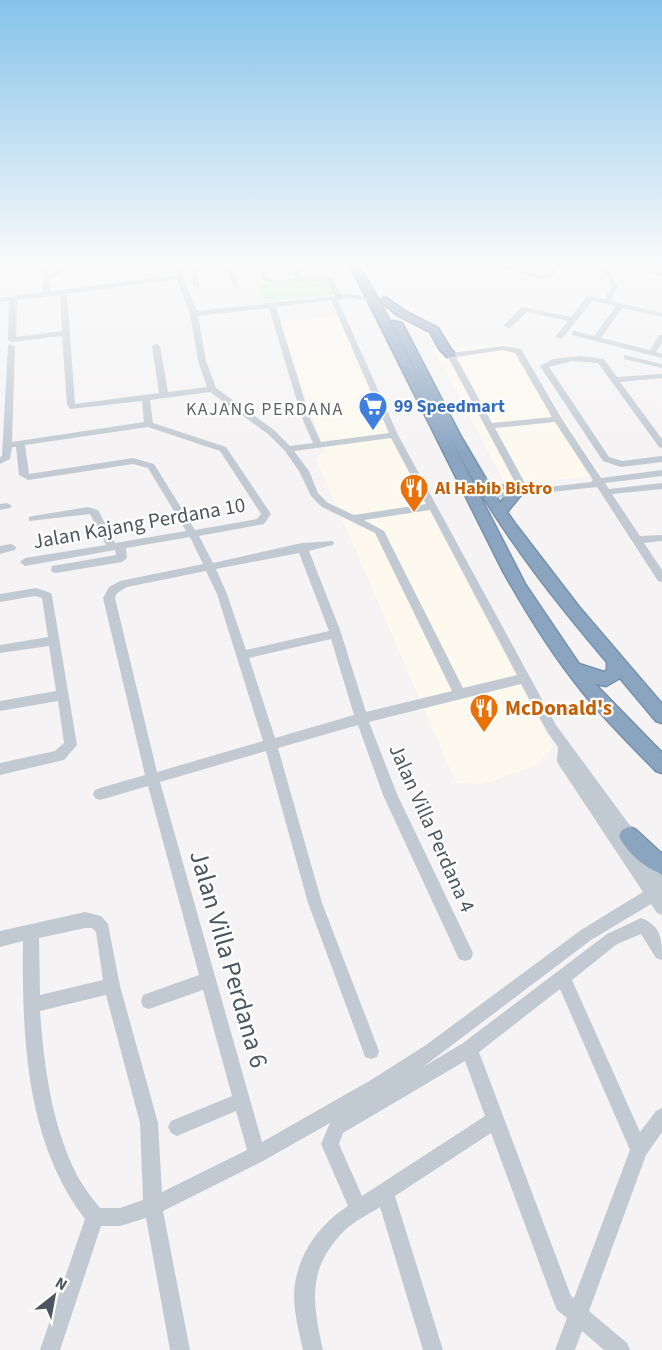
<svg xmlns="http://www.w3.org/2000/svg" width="662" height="1350" viewBox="0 0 662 1350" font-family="'Source Sans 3',sans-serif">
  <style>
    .commercial { fill: #fdf9ef }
    .green { fill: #c3f1d5 }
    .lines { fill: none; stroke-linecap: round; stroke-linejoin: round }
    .highway-casing { stroke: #7690ad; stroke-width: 3 }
    .minor { fill: #c1cad2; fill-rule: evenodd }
    .highway { fill: #8ba5c1; fill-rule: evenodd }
    .labels { text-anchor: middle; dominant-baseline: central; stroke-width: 4.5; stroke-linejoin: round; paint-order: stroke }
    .far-shop-label { font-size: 18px; font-weight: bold; fill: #366cbe; stroke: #fff; text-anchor: start }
    .far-neighbourhood-label { font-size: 18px; letter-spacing: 1.5px; fill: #5f6368; stroke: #fff }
    .far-food-label { font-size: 18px; font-weight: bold; fill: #c56008; stroke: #fff; text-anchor: start }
    .street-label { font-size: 21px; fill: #4a5661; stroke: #fff }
    .food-label { font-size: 21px; font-weight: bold; fill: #c56008; stroke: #fff; text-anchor: start }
    .near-street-label { font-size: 26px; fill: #4a5661; stroke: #fff }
  </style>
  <rect width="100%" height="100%" fill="#f5f3f3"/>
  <!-- commercial -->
  <g class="commercial">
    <path d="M340 316 392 439 553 747 537 765 484 784 456 783 316 459 324 451 280 322Z"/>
    <path d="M506 344 520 350 599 472 588 477 506 485 433 349Z"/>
  </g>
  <!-- green -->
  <path class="green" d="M323 279 328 280 335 292 331 295 265 302 259 282 273 284Z"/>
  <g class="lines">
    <!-- highway casing -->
    <g class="highway-casing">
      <g id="highway">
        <path d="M350 265H358L379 300 525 584 579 664 604 672 607 670V662C558 604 510 544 472 478 443 427 418 375 392 323L393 321 402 323 460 435 500 503 509 492 514 491 521 495 507 512 516 525 579 607 662 704V723L656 721 620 678 606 686 595 684 662 753V773L656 771C630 744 604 719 581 690 551 653 526 612 503 571Z"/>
        <path d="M385 297 405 311 438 328 450 348 456 355 455 357H447L440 350 430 332 397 315 382 302 380 300Z"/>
        <path d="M629 827 636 830 662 854V874C645 868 627 853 619 836L622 830Z"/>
      </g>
    </g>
    <!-- minor -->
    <g class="minor">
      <path d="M44 265H50V274L55 272V265H61L60 274 50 279 51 291 176 275 172 265H178L197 311 335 296 327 280 276 284 263 280 256 265H262L268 278 276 280 295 278 290 265H296L302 278 331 277 341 295 351 294 378 300 374 302 351 298 338 300 398 435 556 725 634 831 662 876V915L657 913 651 904 591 940 423 1067 463 1043 607 934 641 918C662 926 662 940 662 960L656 958 641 934 617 944 572 980 640 1132 656 1111 662 1108V1132L646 1155 589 1311 627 1343 630 1350H604L582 1331 575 1350H555L567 1318 557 1310 554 1303 491 1133 395 1196 443 1350H423L380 1207C369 1214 355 1221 345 1230 307 1268 312 1301 323 1350H303C299 1332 294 1313 294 1295 295 1258 318 1225 348 1206L321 1144 330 1123 263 1161 163 1211 190 1350H170L146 1218 120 1226H101L60 1350H40L85 1219C25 1141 22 1035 23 941L0 947V931L85 912 101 916 108 924 120 986 158 1123 162 1192 247 1150 236 1111 177 1136 171 1133 168 1127 171 1121 232 1096 203 990 149 1009 143 1007 141 1001 143 995 199 975 148 786 100 800 95 798 93 794 95 790 100 788 145 775 103 598 109 587 120 581 203 564 190 537 126 548 127 558 122 562 56 573 52 572 51 569 52 566 116 555 115 550 25 566 20 562 25 558 106 545 90 514 29 521V517L33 516 88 507 98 510 115 543 186 531 148 468 133 464 28 480 19 475 16 447H12L10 459 0 464V457L2 456 8 344 15 346 12 442 144 422 142 401 70 409 67 404 62 336 12 342 8 340 9 301 0 302V298L43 292ZM177 279 190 314 198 361 207 387 168 392 160 346 156 344 152 346 159 393 75 404 67 294ZM60 295 62 331 16 337 17 300ZM331 300 389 433 321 442 310 418 276 307ZM269 308 302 418 313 443 290 446 274 430 216 388 206 361 198 316ZM210 392 268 434 285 451 299 471 311 496 322 507 375 533 452 691 366 712 340 630 309 551 333 545 334 543 333 541 302 543 213 563 199 536 264 524 271 514 226 447 153 423 150 400ZM148 427 220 451 261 514 257 519 195 530 154 464 133 458 29 474 25 445ZM391 438 426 504 354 515 328 503 318 493 309 471 294 451ZM430 510 517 675 463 688 384 531 364 520ZM299 553 329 631 246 650 227 594 216 569ZM206 571 217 594 263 741 157 772 115 598 117 593 127 587ZM331 639 354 715 275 738 249 658ZM521 684 548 733 558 747 557 761 559 765 643 892 581 930 426 1045 371 1080 262 1142 160 782 266 751 308 903 363 1051 365 1057 371 1059 377 1057 379 1051 322 903 278 748 358 725 383 795 459 959 465 961 471 959 473 953 397 794 369 722ZM85 928H92L96 932 103 980 40 995 39 938ZM560 989 630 1150 574 1298 571 1296 479 1052ZM106 995 140 1123 143 1200 120 1208H100C92 1198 84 1188 78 1177 52 1127 44 1067 40 1011ZM465 1061 485 1116 362 1196 339 1144 343 1133Z"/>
      <path d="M125 265H143L104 271 101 269Z"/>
      <path d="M189 265H195L200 288 194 287Z"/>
      <path d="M226 265H232L239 288 233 287Z"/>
      <path d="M488 265H498L541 275 547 274 557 265H563L551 277 541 279Z"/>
      <path d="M600 265H606L618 286 611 301 662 313V317L622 308 601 338 650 350 659 335H662V343L656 352 662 354V358L572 335V331H575L594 336 616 306 592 301 562 339 555 337 568 321 527 312 510 328 503 326 522 307 571 317 587 296 605 299 612 286Z"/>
      <path d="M615 265H626L662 272V276Z"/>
      <path d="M503 346 521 349 562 419 601 478 662 470V476L605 483 609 489 662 483V489L612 494 640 536 662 535V541L644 543 662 570V582L658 581 597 487 487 499 485 497 490 494 591 482 593 480 555 422 495 428 527 487 525 489 498 490 477 481 475 479 480 476 499 484H516L447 355 451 353ZM503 350 515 353 552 417 492 423 456 357Z"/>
      <path d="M624 355 662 364V368L624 359Z"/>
      <path d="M580 356 604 359 617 377 662 374V378L620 382 662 439V448L659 447 598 363 572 361 549 367 609 457 622 461 662 456V462L621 467 603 461 540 366 553 359Z"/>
      <path d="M7 503 12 506 10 508 0 510V504Z"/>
      <path d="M11 544 15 546 16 548 15 550 0 554V546Z"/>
      <path d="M36 588 51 593 52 596 77 745 64 760 0 775V763L55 751 64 743 58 701 0 711V701L56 691 49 646 0 653V645L48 637 42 598 35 596 0 602V594Z"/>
    </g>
    <!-- highway -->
    <use href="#highway" class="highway"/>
  </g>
  <!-- sky -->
  <linearGradient id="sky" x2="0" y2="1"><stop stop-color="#85c3ea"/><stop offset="0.58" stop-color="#fafafa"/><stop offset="1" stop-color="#fafafa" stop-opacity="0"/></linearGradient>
  <rect width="662" height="454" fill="url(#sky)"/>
  <!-- icons -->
  <defs>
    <g id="supermarket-pin" transform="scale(1.5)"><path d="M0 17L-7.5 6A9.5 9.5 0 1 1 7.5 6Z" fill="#3f7fe0" stroke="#fff"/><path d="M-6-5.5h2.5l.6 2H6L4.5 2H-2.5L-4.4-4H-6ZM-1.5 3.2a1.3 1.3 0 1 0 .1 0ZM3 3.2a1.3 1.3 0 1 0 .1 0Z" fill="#fff"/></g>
    <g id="restaurant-pin" transform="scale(1.5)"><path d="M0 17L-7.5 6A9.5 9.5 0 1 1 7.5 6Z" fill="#e8710a" stroke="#fff"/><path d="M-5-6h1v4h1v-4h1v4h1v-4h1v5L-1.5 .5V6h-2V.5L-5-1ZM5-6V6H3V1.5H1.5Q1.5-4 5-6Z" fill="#fff"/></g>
  </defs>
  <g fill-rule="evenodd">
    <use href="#supermarket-pin" x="373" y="406"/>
    <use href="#restaurant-pin" x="414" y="488"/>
    <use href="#restaurant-pin" x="484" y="708"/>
  </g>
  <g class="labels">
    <!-- far-shop labels -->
    <g class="far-shop-label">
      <text x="394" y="406">99 Speedmart</text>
    </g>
    <!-- far-neighbourhood labels -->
    <g class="far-neighbourhood-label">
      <text x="265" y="409">KAJANG PERDANA</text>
    </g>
    <!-- far-food labels -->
    <g class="far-food-label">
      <text x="435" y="488">Al Habib Bistro</text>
    </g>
    <!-- street labels -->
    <g class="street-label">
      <text transform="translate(139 523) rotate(-10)">Jalan Kajang Perdana 10</text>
      <text transform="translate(432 828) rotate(66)">Jalan Villa Perdana 4</text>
    </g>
    <!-- food labels -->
    <g class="food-label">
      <text x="505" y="708">McDonald's</text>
    </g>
    <!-- near-street labels -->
    <g class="near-street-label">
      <text transform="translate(229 959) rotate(74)">Jalan Villa Perdana 6</text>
    </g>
  </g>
  <!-- north arrow -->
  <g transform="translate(54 1296) rotate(31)" stroke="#ffffff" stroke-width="4.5" paint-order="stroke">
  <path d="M0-4.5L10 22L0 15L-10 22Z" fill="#4a5661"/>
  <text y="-9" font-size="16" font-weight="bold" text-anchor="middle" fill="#4a5661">N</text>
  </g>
</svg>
